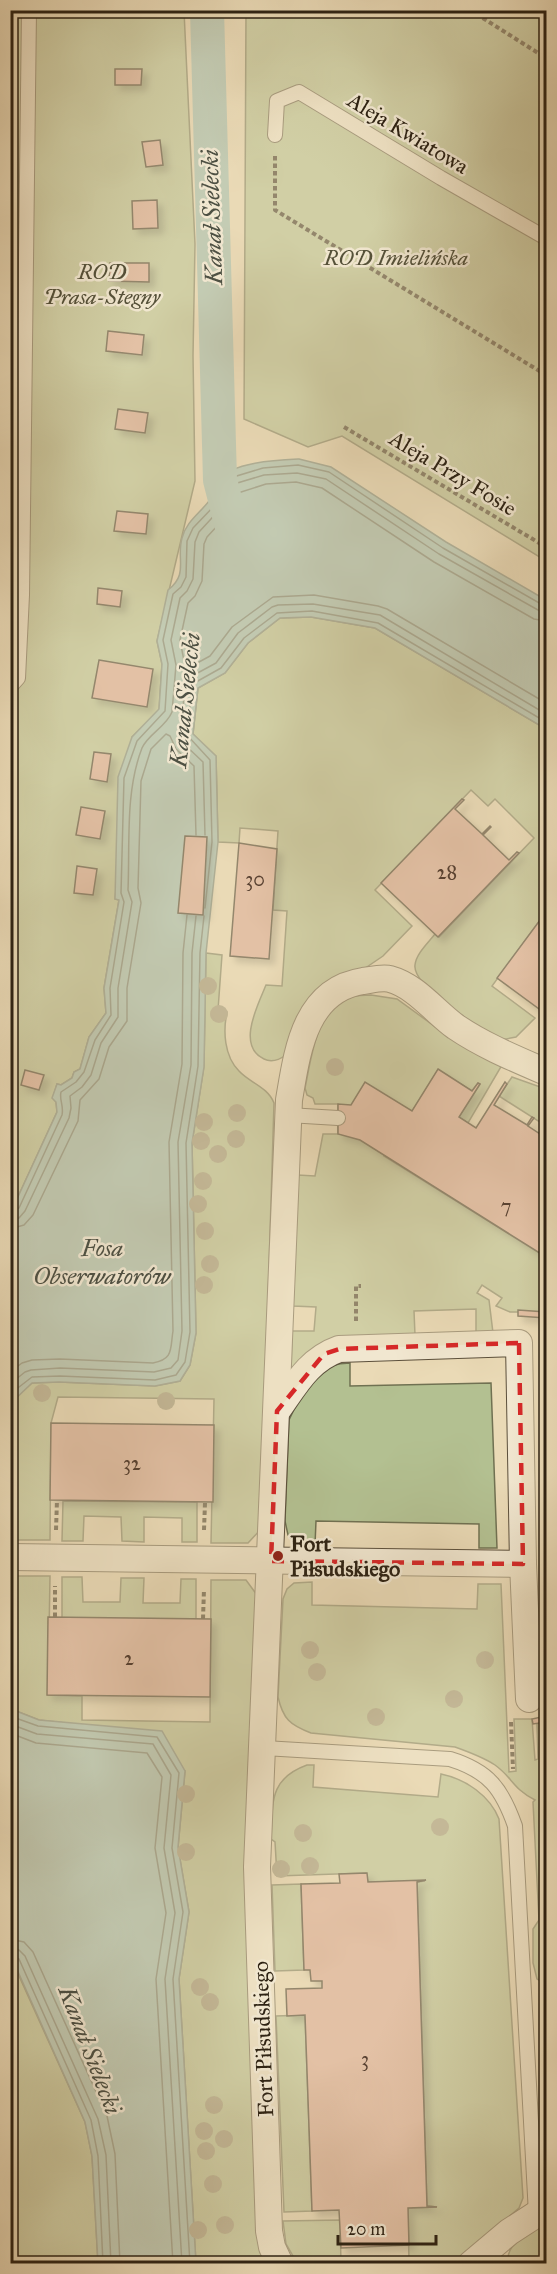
<svg xmlns="http://www.w3.org/2000/svg" width="557" height="2274" viewBox="0 0 557 2274" font-family="'IM FELL Great Primer',serif">
  <style>
    .green { fill: #b3c091; stroke: #707152; stroke-width: 1.5 }
    .water { fill: #98bab2; stroke: #6d7d72; stroke-width: 1.5 }
    .lines { fill: none; stroke-linecap: round; stroke-linejoin: round }
    .shore { stroke: #626e62; stroke-width: 1.5 }
    .canal { stroke: #98bab2; stroke-width: 34 }
    .building { fill: #dca390; stroke: #2d2213; stroke-width: 1.5; filter: url(#shadow) }
    .service-casing { stroke: #5c503c; stroke-width: 16 }
    .minor-casing { stroke: #5c503c; stroke-width: 28 }
    .path { stroke: #2d2213; stroke-width: 4; stroke-dasharray: 4.5 3; stroke-linecap: butt }
    .service { stroke: #f1e7d0; stroke-width: 14 }
    .minor { stroke: #f1e7d0; stroke-width: 26 }
    .tree { fill: #988f71 }
    .marked { fill: none; stroke: #d62828; stroke-width: 4.5; stroke-dasharray: 12 8; stroke-linejoin: round }
    .poi-dot { fill: #8f2418; stroke: #f1e7d0; stroke-width: 2 }
    .labels { text-anchor: middle; dominant-baseline: central; stroke-width: 5; stroke-linejoin: round; paint-order: stroke }
    .number-label { font-size: 20px; fill: #594232 }
    .street-label { font-size: 22px; fill: #2d2213; stroke: #f1e7d0 }
    .park-label { font-size: 22px; font-style: italic; fill: #555139; stroke: #f1e7d0 }
    .poi-label { font-size: 22px; font-weight: bold; fill: #2d2213; stroke: #f1e7d0; text-anchor: start }
    .water-label { font-size: 24px; font-style: italic; fill: #4d5043; stroke: #f1e7d0 }
  </style>
  <defs>
    <filter id="shadow"><feDropShadow dx="5.5" dy="5.5" stdDeviation="3" flood-color="#0004"/></filter>
  </defs>
  <rect width="100%" height="100%" fill="#eadab6"/>
  <filter id="stains"><feTurbulence type="fractalNoise" baseFrequency=".00333" numOctaves="4"/><feColorMatrix values="0 0 0 0 .2 0 0 0 0 .09 0 0 0 0 .02 0 0 0 .5 -.17"/></filter>
  <radialGradient id="worn" r=".72"><stop offset=".6" stop-color="#630" stop-opacity="0"/><stop offset="1" stop-color="#630" stop-opacity=".3"/></radialGradient>
  <!-- green -->
  <g class="green">
    <path d="M11 11H184L195 244 193 356 195 481 157 641 162 664 159 710 132 737 115 899 119 900 104 988 106 1013 89 1037 80 1069 74 1072 72 1078 61 1085 57 1084 53 1098 56 1102 57 1112 11 1212Z"/>
    <path d="M246 11H546V561L342 436 308 447 244 419Z"/>
    <path d="M311 617 375 628 546 729V912L492 986 535 1018 516 1037 501 1040C482 1029 412 987 415 965 416 954 428 943 435 934L439 937 534 838 495 799 488 806 471 790 375 890 412 926 383 956 361 971 286 1055C279 1060 272 1063 264 1059 236 1046 258 1005 266 985L282 986 287 911 273 910 278 831 240 828 239 843 218 842 216 756 193 734 198 688 225 673 248 643 280 618Z"/>
    <path d="M206 953 222 955 218 1010 227 1012C223 1031 224 1056 239 1071 250 1083 268 1087 274 1103L261 1529 248 1543H211L214 1399 58 1397 51 1423 50 1540H11L10 1403 13 1400 32 1383 59 1382 155 1386 180 1381 190 1365 196 1333 192 1143 204 1066Z"/>
    <path d="M371 995 397 999 455 1041 502 1065 468 1123 459 1117 480 1084 478 1083 472 1091 438 1070 384 1156 546 1257V1312H510L496 1306 502 1298 482 1285 477 1293 489 1300 493 1333 476 1334V1309L414 1311 415 1335 291 1374 292 1331H314L316 1307 293 1306 298 1175 315 1176 323 1134H338V1104H315L313 1098 307 1095 305 1088C312 1056 315 1009 352 997 358 995 365 995 371 995Z"/>
    <path d="M512 1077 546 1089V1126L499 1096Z"/>
    <path d="M350 1363V1386L491 1383 497 1548H479V1524L316 1521 315 1545 295 1544 288 1535 285 1521 289 1420C297 1402 312 1374 331 1366 337 1364 343 1363 350 1363Z"/>
    <path d="M63 1501 197 1502V1542H182V1518L144 1517V1542L122 1541 121 1517 84 1516 83 1541H62Z"/>
    <path d="M10 1576H50L48 1695 82 1696V1720L210 1722 211 1580H246L257 1595 267 2263H196L179 1979 189 1912 178 1848 185 1771 75 1724 39 1720 11 1709Z"/>
    <path d="M62 1577H82L83 1602H120L121 1578H144L143 1603H180L181 1579H196V1619L62 1618Z"/>
    <path d="M312 1582V1605L477 1609 478 1584H501L509 1772 516 1771 514 1719H532L535 1760 538 1759 537 1724 546 1722V1984L537 1979 533 1963V1929L539 1920 533 1802 535 1800C513 1789 512 1777 495 1765 483 1757 469 1752 455 1747L311 1733C290 1725 283 1719 278 1697L283 1599 287 1589 294 1583Z"/>
    <path d="M307 1765H314L313 1787 438 1797 441 1774C466 1779 490 1796 499 1819L523 2198 519 2208 456 2263H409L408 2208 437 2207 427 2206 417 1882 425 1881 368 1882 366 1873 277 1876 275 1842 271 1839C273 1804 268 1779 307 1765Z"/>
    <path d="M301 1884 304 1970 275 1971 272 1885Z"/>
    <path d="M10 1956 85 2122 92 2156 98 2263H11Z"/>
    <path d="M305 2015 312 2211 284 2212 276 2016Z"/>
    <path d="M546 2035V2154L541 2041Z"/>
    <path d="M340 2220 341 2263H297L286 2244 283 2221Z"/>
    <path d="M546 2222V2263H508C505 2242 531 2232 546 2222Z"/>
    <path d="M367 2257 371 2259V2263H342L343 2258Z"/>
  </g>
  <!-- water -->
  <g class="water">
    <path d="M299 459 331 467 446 542 546 600V729L375 628 311 617 280 618 248 643 225 673 198 688 193 734 216 756 218 842 206 953 204 1067 192 1143 196 1333 190 1365 180 1381 155 1386 59 1382 32 1383 11 1403V1212L57 1112 56 1102 52 1098 57 1084 61 1085 72 1078 74 1072 80 1069 89 1037 106 1013 104 988 119 900 115 899 118 777 132 737 159 709 162 664 157 641 168 590C189 574 176 559 182 538 186 522 199 514 209 501 214 495 215 487 219 480 231 462 278 460 299 459Z"/>
    <path d="M11 1709 39 1720 162 1731 185 1771 178 1847 189 1912 179 1979 196 2263H98L92 2156 85 2122 11 1956Z"/>
  </g>
  <g class="lines">
    <!-- shore -->
    <g class="shore">
      <path d="M546 621 534 619 434 562 322 488 296 482 266 484 238 493 230 512 207 537 204 544 202 581 195 596 188 603 180 640 185 666 188 668 210 656 232 627 273 597 314 595 378 606 387 609 546 703"/>
      <path d="M205 835 203 762 183 743 179 737 186 682 192 676 216 663 238 633 272 607 278 605 313 604 380 615 546 714"/>
      <path d="M205 908 212 842 210 760 187 735 192 687 196 682 221 668 244 638 277 613 312 611 378 623 546 722"/>
      <path d="M10 1212 19 1208 62 1115C64 1106 59 1099 61 1092L76 1082 84 1072 95 1040 111 1015 110 988 124 902 121 893 124 778 137 741 165 711 168 664 163 640 173 594 181 587 186 577 187 541 193 528 216 504 225 484 230 478 263 468 298 465 329 472 443 548 541 604H546"/>
      <path d="M10 1220 19 1218 25 1211 69 1118 71 1108 70 1096 82 1087 91 1075 101 1043 118 1017V988L132 902 128 890C130 843 125 792 142 748 148 734 166 727 172 712L176 665 171 640 180 598 187 591 193 579 195 542 199 532 222 507 234 484 264 475 297 473 326 479 439 554 538 610 546 612"/>
      <path d="M10 1229 24 1225 33 1215 78 1121 80 1100 99 1079 109 1047 127 1021V988L141 903 138 888 141 781 151 749 166 734 170 736 176 749 194 766 196 835"/>
      <path d="M10 1372 22 1363 32 1360 60 1359 153 1363C174 1359 170 1349 173 1331L169 1142 182 1064 183 953 187 915"/>
      <path d="M10 1384 25 1372 31 1370 60 1368 154 1372 171 1368 178 1360 182 1331 178 1142 191 1065 192 953 196 916"/>
      <path d="M10 1394 32 1377 60 1376 155 1380 176 1375 185 1362 190 1332 186 1143 198 1066 200 953 204 916"/>
      <path d="M10 1716 38 1726 157 1737 179 1773 172 1848 183 1912 173 1979 190 2264"/>
      <path d="M10 1724 37 1734 153 1744 171 1775 164 1848 175 1913 165 1979 182 2264"/>
      <path d="M10 1733 36 1743 147 1753 162 1777 155 1848 166 1913 156 1979 173 2264"/>
      <path d="M10 1939 24 1942 33 1952 107 2116 115 2154 120 2264"/>
      <path d="M10 1948 19 1950 25 1956 98 2119 106 2155 111 2264"/>
      <path d="M10 1955 19 1959 91 2120 98 2156 103 2264"/>
    </g>
    <!-- canal -->
    <path class="canal" d="M207 10 220 480 232 527"/>
  </g>
  <!-- building -->
  <g class="building">
    <path d="M115 69H142L141 85H115Z"/>
    <path d="M160 140 163 165 146 167 142 142Z"/>
    <path d="M157 200 158 228 133 229 132 201Z"/>
    <path d="M110 263H149V282L109 281Z"/>
    <path d="M108 331 144 335 142 355 106 351Z"/>
    <path d="M118 409 148 413 145 433 115 429Z"/>
    <path d="M117 511 148 514 146 534 114 531Z"/>
    <path d="M98 588 122 591 120 607 97 604Z"/>
    <path d="M99 660 153 669 147 707 92 698Z"/>
    <path d="M94 752 111 754 107 782 90 779Z"/>
    <path d="M462 799 464 800 455 809 482 834 490 826 491 827 483 835 509 860 517 852 519 853 438 937 381 883Z"/>
    <path d="M81 807 105 811 100 839 76 835Z"/>
    <path d="M185 836 207 837 203 915 178 913Z"/>
    <path d="M239 843 277 849 269 959 230 956Z"/>
    <path d="M77 866 97 869 93 895 74 893Z"/>
    <path d="M546 912V1014L497 978Z"/>
    <path d="M438 1069 472 1091 478 1083 480 1084 459 1117 476 1128 505 1082 507 1084 494 1105 527 1125 532 1117 534 1118 528 1126 546 1138V1257L360 1140 338 1134V1104L351 1105 365 1082 412 1111Z"/>
    <path d="M25 1070 44 1075 39 1090 21 1085Z"/>
    <path d="M518 1310 546 1312V1318L518 1316Z"/>
    <path d="M51 1423 214 1425 213 1502 50 1500Z"/>
    <path d="M48 1617 211 1619 210 1697 47 1695Z"/>
    <path d="M546 1716V1722L533 1724 532 1719Z"/>
    <path d="M367 1873 368 1882 426 1880 417 1882 427 2206 437 2207 408 2208 409 2245 341 2248 339 2210 312 2211 305 2015 287 2016 286 1989 322 1988V1981H311L310 1970H304L301 1884 340 1883 339 1874Z"/>
  </g>
  <g class="lines">
    <!-- service casing -->
    <g class="service-casing">
      <g id="service">
        <path d="M275 135 277 101 299 92 441 178 546 238"/>
        <path d="M10 687 18 678 22 595 29 10"/>
        <path d="M288 1115 338 1118"/>
        <path d="M264 1748 450 1759C489 1771 502 1789 515 1826L536 2214"/>
      </g>
    </g>
    <!-- minor casing -->
    <g class="minor-casing">
      <g id="minor">
        <path d="M277 1411C295 1386 308 1360 339 1349L519 1343 523 1564 529 1699"/>
        <path d="M10 1557 523 1564"/>
        <path d="M280 2264 272 2247 269 2231 257 1867 289 1100C297 1053 304 990 363 981 371 980 382 977 390 979 416 986 435 1012 456 1027 484 1046 516 1059 546 1072"/>
        <path d="M471 2264 509 2232 546 2208"/>
      </g>
    </g>
    <!-- path -->
    <g class="path">
      <path d="M470 10 546 58"/>
      <path d="M275 156V210L546 375"/>
      <path d="M344 427 546 547"/>
      <path d="M356 1321V1286H361"/>
      <path d="M56 1530 57 1500"/>
      <path d="M204 1530 205 1503"/>
      <path d="M55 1617V1586"/>
      <path d="M203 1619 204 1589"/>
      <path d="M511 1722 513 1769"/>
    </g>
    <!-- service -->
    <use href="#service" class="service"/>
    <!-- minor -->
    <use href="#minor" class="minor"/>
  </g>
  <!-- trees -->
  <g class="tree">
    <circle cx="208" cy="986" r="9"/>
    <circle cx="219" cy="1014" r="9"/>
    <circle cx="335" cy="1067" r="9"/>
    <circle cx="237" cy="1113" r="9"/>
    <circle cx="204" cy="1122" r="9"/>
    <circle cx="236" cy="1139" r="9"/>
    <circle cx="201" cy="1141" r="9"/>
    <circle cx="218" cy="1154" r="9"/>
    <circle cx="203" cy="1181" r="9"/>
    <circle cx="198" cy="1204" r="9"/>
    <circle cx="205" cy="1231" r="9"/>
    <circle cx="210" cy="1264" r="9"/>
    <circle cx="204" cy="1285" r="9"/>
    <circle cx="42" cy="1393" r="9"/>
    <circle cx="166" cy="1401" r="9"/>
    <circle cx="310" cy="1650" r="9"/>
    <circle cx="485" cy="1660" r="9"/>
    <circle cx="317" cy="1672" r="9"/>
    <circle cx="454" cy="1699" r="9"/>
    <circle cx="376" cy="1717" r="9"/>
    <circle cx="186" cy="1794" r="9"/>
    <circle cx="440" cy="1827" r="9"/>
    <circle cx="303" cy="1833" r="9"/>
    <circle cx="186" cy="1852" r="9"/>
    <circle cx="310" cy="1866" r="9"/>
    <circle cx="281" cy="1869" r="9"/>
    <circle cx="200" cy="1987" r="9"/>
    <circle cx="210" cy="2002" r="9"/>
    <circle cx="214" cy="2105" r="9"/>
    <circle cx="204" cy="2131" r="9"/>
    <circle cx="224" cy="2139" r="9"/>
    <circle cx="206" cy="2151" r="9"/>
    <circle cx="213" cy="2184" r="9"/>
    <circle cx="225" cy="2225" r="9"/>
    <circle cx="198" cy="2230" r="9"/>
  </g>
  <!-- marked area -->
  <path d="M0 0H557V2274H0ZM519 1343 523 1564 271 1561 277 1411 324 1354 339 1349Z" fill="#eadab6" fill-opacity=".55" fill-rule="evenodd"/>
  <path class="marked" d="M519 1343 523 1564 271 1561 277 1411 324 1354 339 1349Z"/>
  <!-- markers -->
  <circle class="poi-dot" cx="278" cy="1556" r="6"/>
  <g class="labels">
    <!-- number labels -->
    <g class="number-label">
      <text x="447" y="872">28</text>
      <text x="255" y="879">30</text>
      <text x="506" y="1206">7</text>
      <text x="132" y="1463">32</text>
      <text x="129" y="1658">2</text>
      <text x="365" y="2059">3</text>
    </g>
    <!-- street labels -->
    <g class="street-label">
      <text transform="translate(408 133) rotate(31)">Aleja Kwiatowa</text>
      <text transform="translate(453 473) rotate(31)">Aleja Przy Fosie</text>
      <text transform="translate(263 2039) rotate(-92)">Fort Piłsudskiego</text>
    </g>
    <!-- park labels -->
    <g class="park-label">
      <text x="396" y="257">ROD Imielińska</text>
      <text x="102" y="271">ROD<tspan x="102" dy="25">Prasa-Stegny</tspan></text>
    </g>
    <!-- poi labels -->
    <g class="poi-label">
      <text x="290" y="1543">Fort<tspan x="290" dy="25">Piłsudskiego</tspan></text>
    </g>
    <!-- water labels -->
    <g class="water-label">
      <text transform="translate(212 217) rotate(-92)">Kanał Sielecki</text>
      <text transform="translate(185 700) rotate(-84)">Kanał Sielecki</text>
      <text x="102" y="1248">Fosa<tspan x="102" dy="28">Obserwatorów</tspan></text>
      <text transform="translate(90 2050) rotate(69)">Kanał Sielecki</text>
    </g>
  </g>
  <!-- margin -->
  <rect width="557" height="2274" fill="none" stroke="#eadab6" stroke-width="36"/>
  <rect x="12" y="12" width="533" height="2250" fill="none" stroke="#2d2213" stroke-width="3"/>
  <rect x="18" y="18" width="521" height="2238" fill="none" stroke="#2d2213" stroke-width="1.5"/>
  <!-- scale -->
  <path d="M338 2235v9h98v-9" fill="none" stroke="#2d2213" stroke-width="3"/>
  <text x="347" y="2235" font-size="18" fill="#2d2213" stroke="#f1e7d0" stroke-width="4.5" paint-order="stroke">20 m</text>
  <rect width="100%" height="100%" filter="url(#stains)"/>
  <rect width="100%" height="100%" fill="url(#worn)"/>
</svg>
